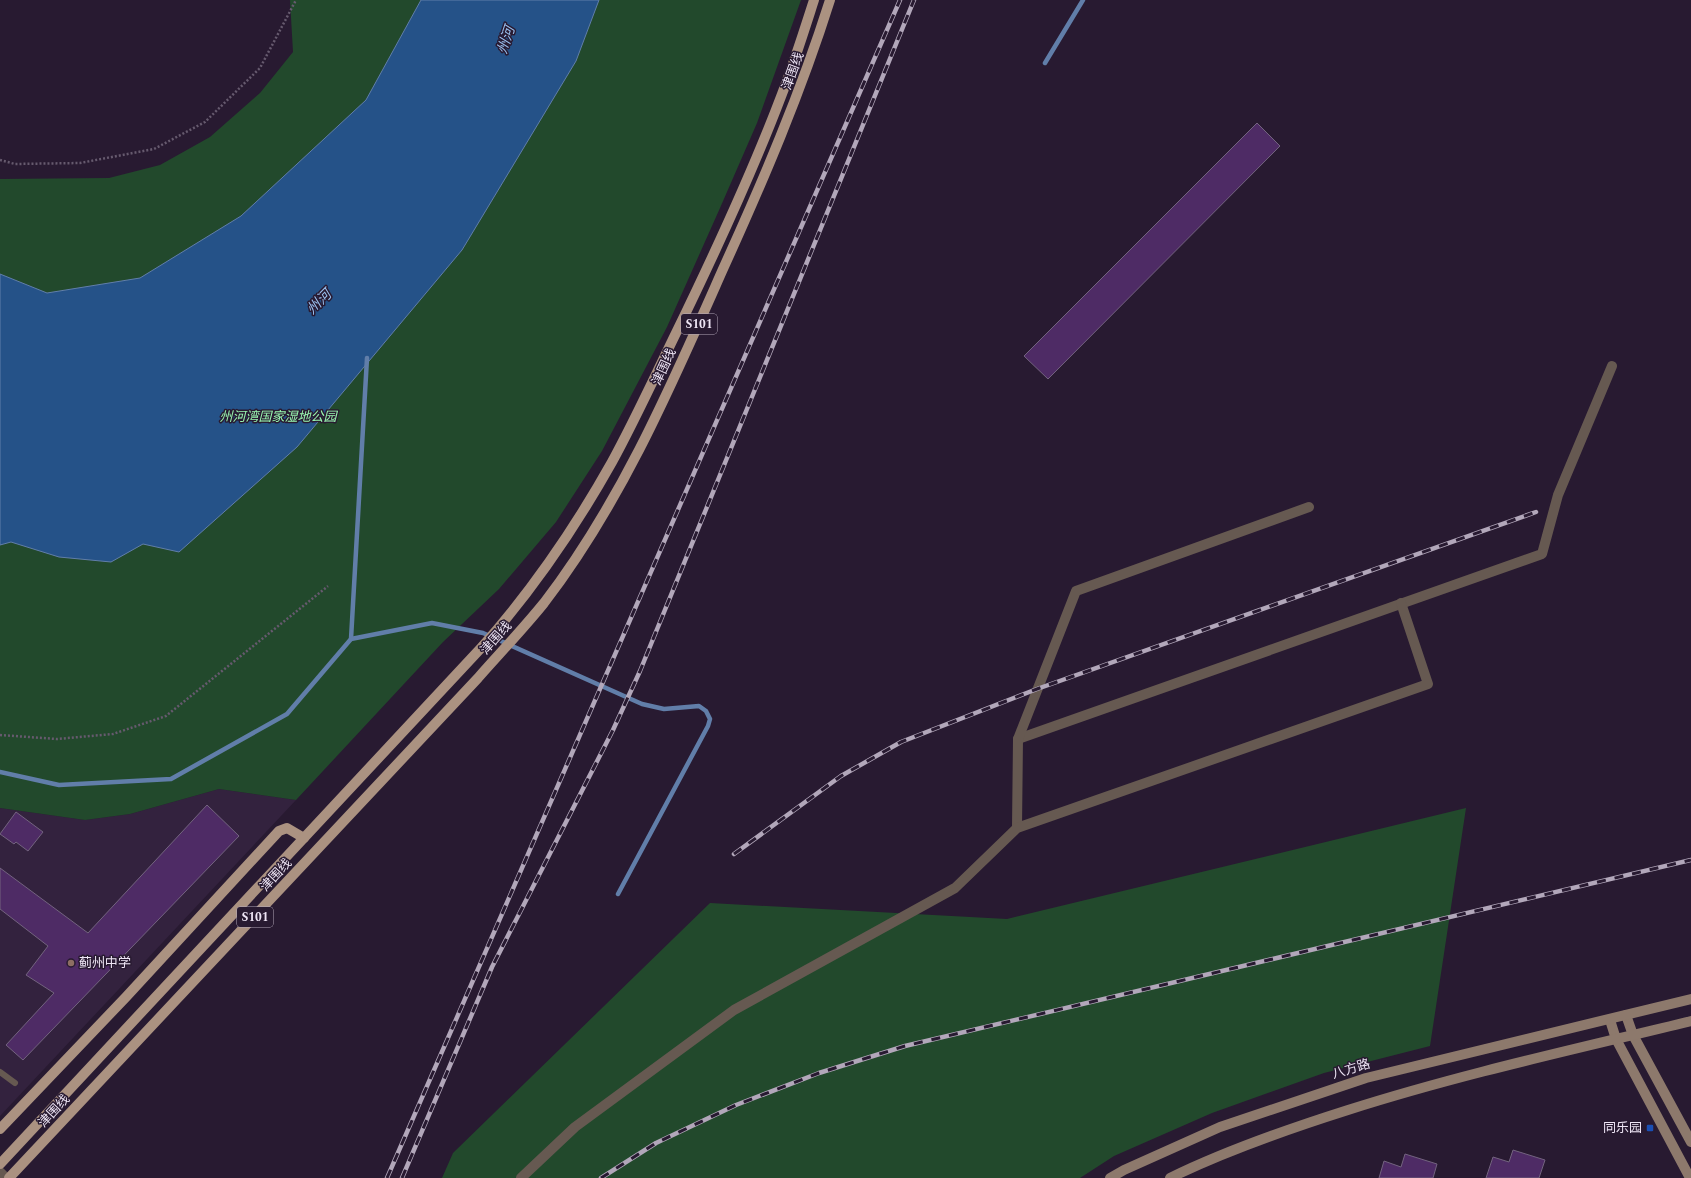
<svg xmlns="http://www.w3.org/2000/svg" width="1691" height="1178" viewBox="0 0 1691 1178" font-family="Spectral,'Noto Sans SC',serif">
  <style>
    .built { fill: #33223e }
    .green { fill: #22492c }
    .water { fill: #255288; stroke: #617ea9 }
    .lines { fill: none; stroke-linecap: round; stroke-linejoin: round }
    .stream { stroke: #617ea9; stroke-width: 4.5 }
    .building { fill: #4e2b65; stroke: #73637f }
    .path { stroke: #665a6e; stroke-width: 2.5; stroke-dasharray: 2 2; stroke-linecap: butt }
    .lane { stroke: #665951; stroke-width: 6 }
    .street { stroke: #665951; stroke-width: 10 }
    .secondary { stroke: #8d796c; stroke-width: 10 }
    .primary { stroke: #ab9281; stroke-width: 10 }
    .rail-casing { stroke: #b2a7ba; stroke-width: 4.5 }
    .rail { stroke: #281a31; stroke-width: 3; stroke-dasharray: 9; stroke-linecap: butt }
    .education-dot { fill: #8d6e63; stroke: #281a31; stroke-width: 1.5 }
    .transit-dot { fill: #1a4fb4; stroke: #281a31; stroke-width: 1.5 }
    .labels { text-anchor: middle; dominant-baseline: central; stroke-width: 3; stroke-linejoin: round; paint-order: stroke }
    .shield { fill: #281a31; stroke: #b3a8ba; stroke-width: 1 }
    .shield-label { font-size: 12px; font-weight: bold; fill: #eee5f5 }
    .street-label { font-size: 13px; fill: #eee5f5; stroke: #281a31 }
    .park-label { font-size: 13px; font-style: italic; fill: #99f7b0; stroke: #281a31 }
    .poi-label { font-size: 13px; fill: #eee5f5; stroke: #281a31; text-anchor: start }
    .water-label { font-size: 14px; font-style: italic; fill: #9bc2f1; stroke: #281a31 }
  </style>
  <rect width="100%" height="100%" fill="#281a31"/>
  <!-- built -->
  <path class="built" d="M219 789 296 800 0 1116V808L85 820 130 814Z"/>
  <!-- green -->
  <g class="green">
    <path d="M290 0H801L757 123 720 208 667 327 602 451 556 522 499 589 443 642 296 800 219 789 130 814 85 820 0 808V179L109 178 160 165 210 137 260 93 293 52Z"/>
    <path d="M1466 808 1430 1046 1324 1073 1212 1113 1114 1156 1080 1178H442L453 1153 710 903 1007 919Z"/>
  </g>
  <!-- water -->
  <path class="water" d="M421 0H599L576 61 462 250 297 447 179 552 143 544 111 562 59 557 11 542 0 545V274L47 293 140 278 241 216 366 100Z"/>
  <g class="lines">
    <!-- stream -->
    <g class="stream">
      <path d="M1045 63 1083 0"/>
      <path d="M351 639 432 623 483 633 642 704 664 709 699 706 706 711 710 719 708 726 618 894"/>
      <path d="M0 772 59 785 171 779 287 714 351 639 367 358"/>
    </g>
  </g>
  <!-- building -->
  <g class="building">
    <path d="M1257 123 1280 146 1048 379 1024 356Z"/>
    <path d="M207 805 239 836 23 1060 6 1045 54 993 26 975 48 946 0 909V868L88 933Z"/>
    <path d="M16 812 43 832 28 851 16 842 14 844 0 834Z"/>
    <path d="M1513 1150 1545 1160 1539 1178H1486L1493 1157 1509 1162Z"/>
    <path d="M1405 1154 1437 1164 1433 1178H1379L1384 1161 1401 1167Z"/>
  </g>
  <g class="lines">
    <!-- path -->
    <g class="path">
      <path d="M0 160 15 164 80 163 154 149 205 122 260 68 296 0"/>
      <path d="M0 735 57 739 113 734 166 716 328 586"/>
    </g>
    <!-- lane -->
    <path class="lane" d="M0 1072 15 1083"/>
    <!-- street -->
    <g class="street">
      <path d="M1018 739 1542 554 1558 495 1612 366"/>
      <path d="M1017 828 1018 739 1076 591 1309 507"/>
      <path d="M0 1172 6 1178"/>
      <path d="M521 1178 575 1127 734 1010 955 888 1017 828 1428 684 1401 603"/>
    </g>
    <!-- secondary -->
    <g class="secondary">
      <path d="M1626 1015 1633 1035 1691 1142"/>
      <path d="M1610 1020 1616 1039 1690 1178"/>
      <path d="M1110 1178 1124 1170 1220 1127 1366 1078 1691 999"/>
      <path d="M1170 1178C1227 1150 1288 1129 1348 1110 1461 1074 1576 1049 1691 1021"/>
    </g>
    <!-- primary -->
    <g class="primary">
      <path d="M0 1129 126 997 279 831 287 828 304 838"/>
      <path d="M0 1164 481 648C531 592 575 528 612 462 635 420 655 376 676 333 714 255 751 176 782 94 794 63 804 31 814 0"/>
      <path d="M9 1178 478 678C500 653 523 629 544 603 621 503 672 384 723 269 763 181 801 92 830 0"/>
    </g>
    <!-- rail casing -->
    <g class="rail-casing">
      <g id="rail">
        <path d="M734 854 841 776 901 742 1037 689 1536 512"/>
        <path d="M387 1178 900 0"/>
        <path d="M402 1178 492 967 613 730 640 671 914 0"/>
        <path d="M601 1178 656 1143 736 1105 819 1073 905 1046 1691 860"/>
      </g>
    </g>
    <!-- rail -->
    <use href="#rail" class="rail"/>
  </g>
  <!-- markers -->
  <circle class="education-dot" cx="71" cy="963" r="4"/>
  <rect class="transit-dot" x="1646" y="1124" width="8" height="8" rx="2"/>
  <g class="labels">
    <!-- shield labels -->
    <g class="shield">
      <rect x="681" y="314" width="36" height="20" rx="3"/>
      <rect x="237" y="907" width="36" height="20" rx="3"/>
    </g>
    <g class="shield-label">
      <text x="699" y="324">S101</text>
      <text x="255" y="917">S101</text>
    </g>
    <!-- street labels -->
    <g class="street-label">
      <text transform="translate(793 71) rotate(-70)">津围线</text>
      <text transform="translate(664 367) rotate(-65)">津围线</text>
      <text transform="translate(496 638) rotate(-48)">津围线</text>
      <text transform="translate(276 875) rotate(-47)">津围线</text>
      <text transform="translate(1351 1069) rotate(-17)">八方路</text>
      <text transform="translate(54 1111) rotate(-47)">津围线</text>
    </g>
    <!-- park labels -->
    <g class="park-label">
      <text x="278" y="417">州河湾国家湿地公园</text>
    </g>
    <!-- poi labels -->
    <g class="poi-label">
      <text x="79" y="963">蓟州中学</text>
      <text x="1642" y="1128" text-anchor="end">同乐园</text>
    </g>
    <!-- water labels -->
    <g class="water-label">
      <text transform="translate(506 40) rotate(-72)">州河</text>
      <text transform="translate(319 302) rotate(-45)">州河</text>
    </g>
  </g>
</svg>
